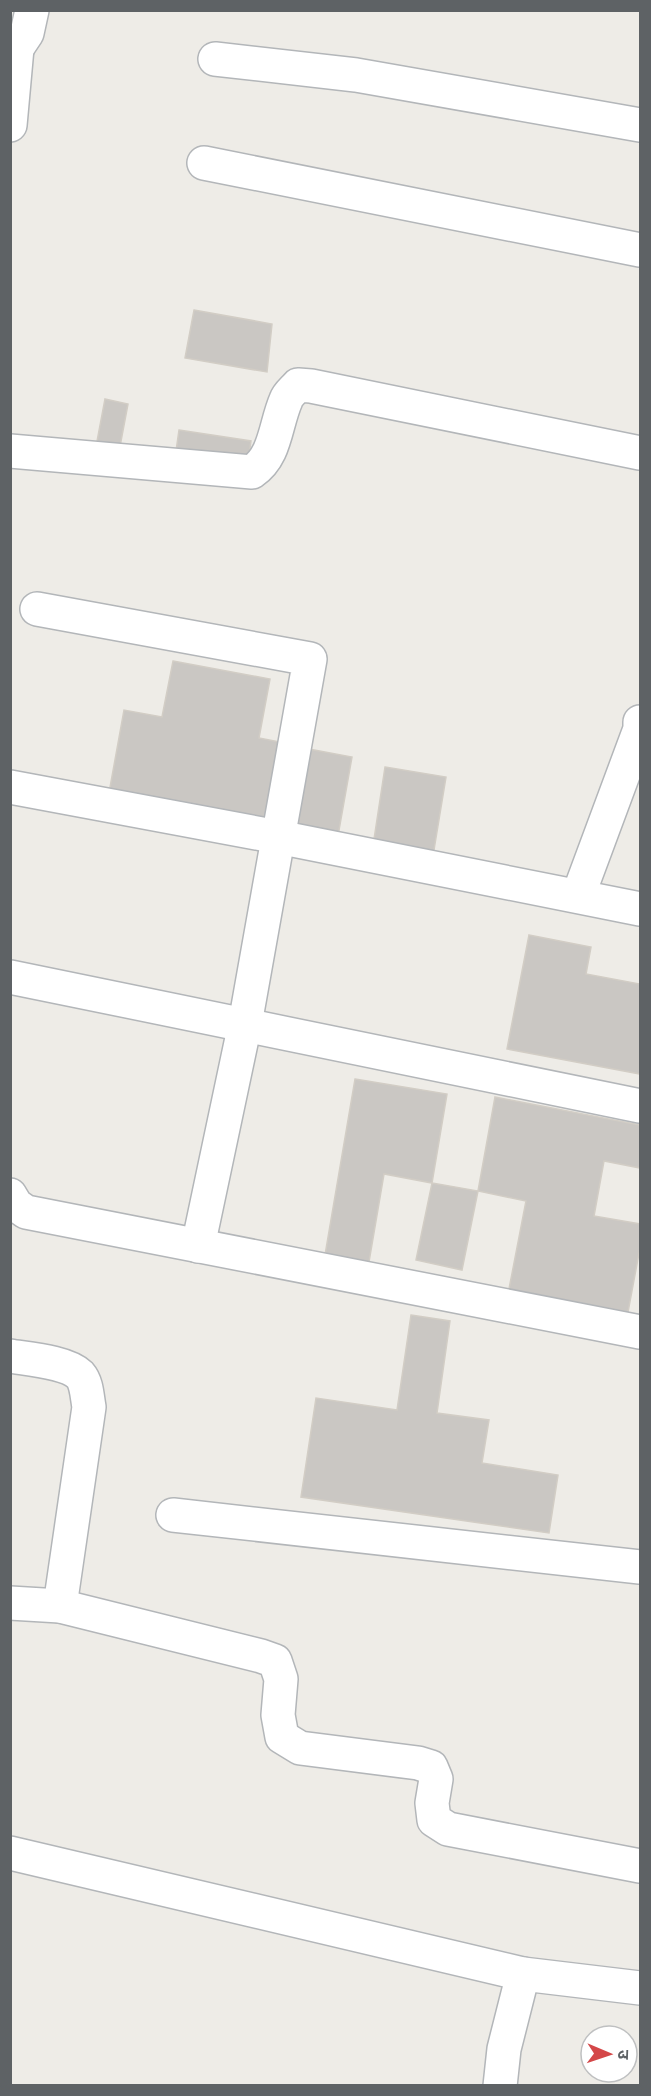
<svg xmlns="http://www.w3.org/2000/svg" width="651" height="2096" viewBox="0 0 651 2096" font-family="Commissioner,'Noto Sans Devanagari',sans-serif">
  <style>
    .building { fill: #cac7c3; stroke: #d2cdc5; stroke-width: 1.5 }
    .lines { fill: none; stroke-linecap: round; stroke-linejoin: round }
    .minor-casing { stroke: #b3b6b9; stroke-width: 36 }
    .minor { stroke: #fff; stroke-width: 33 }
  </style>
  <rect width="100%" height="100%" fill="#eeece7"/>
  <!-- building -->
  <g class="building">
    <path d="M194 310 272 324 267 372 185 358Z"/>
    <path d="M105 399 128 404 118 457 95 452Z"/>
    <path d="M179 430 251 441 247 469 175 458Z"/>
    <path d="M173 661 270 679 259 738 280 742 266 822 109 793 124 710 162 717Z"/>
    <path d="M309 749 352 757 338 836 294 828Z"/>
    <path d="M385 767 446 777 433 856 373 846Z"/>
    <path d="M529 935 591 947 586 974 640 984V1074L507 1049Z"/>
    <path d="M355 1079 447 1094 432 1183 384 1174 369 1262 325 1255Z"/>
    <path d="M495 1097 640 1125V1168L604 1161 594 1216 640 1224V1248L628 1312 509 1289 526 1201 478 1191Z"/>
    <path d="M432 1183 478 1191 462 1270 416 1260Z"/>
    <path d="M411 1315 450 1321 437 1413 489 1420 482 1463 558 1475 549 1533 301 1497 316 1398 397 1410Z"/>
  </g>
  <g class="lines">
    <!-- minor casing -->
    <g class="minor-casing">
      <g id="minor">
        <path d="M10 48H17L27 33 32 10"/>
        <path d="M215 59 356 75 640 125"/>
        <path d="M10 125 17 48"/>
        <path d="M204 163 640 250"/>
        <path d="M10 451 252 472C276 456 275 425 286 400 288 394 294 390 298 385L311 386 640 453"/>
        <path d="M37 609 310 659 245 1024 198 1246"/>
        <path d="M10 787 278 837 640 909"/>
        <path d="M578 896 640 729V722"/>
        <path d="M10 977 640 1106"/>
        <path d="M10 1195 16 1205 26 1212 640 1332"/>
        <path d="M10 1356C28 1359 67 1362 80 1375 87 1383 87 1397 89 1407L60 1606"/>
        <path d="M173 1515 640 1567"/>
        <path d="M10 1603 60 1606 261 1656 275 1661 281 1679 278 1715 282 1737 300 1748 418 1763 431 1767 436 1779 432 1803 434 1820 448 1829 640 1866"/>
        <path d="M10 1853 523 1974 640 1988"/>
        <path d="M500 2086 504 2049 523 1974"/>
      </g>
    </g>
    <!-- minor -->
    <use href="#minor" class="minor"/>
  </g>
  <!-- border -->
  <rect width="651" height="2096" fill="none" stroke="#5e6265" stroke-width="24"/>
  <!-- north arrow -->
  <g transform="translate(609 2054) rotate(92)"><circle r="28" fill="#ffffff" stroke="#bfc0c1" stroke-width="1.5"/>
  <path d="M0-4.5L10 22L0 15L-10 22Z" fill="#d44748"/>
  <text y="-9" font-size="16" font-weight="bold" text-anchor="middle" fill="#5e6265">उ</text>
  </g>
</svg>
